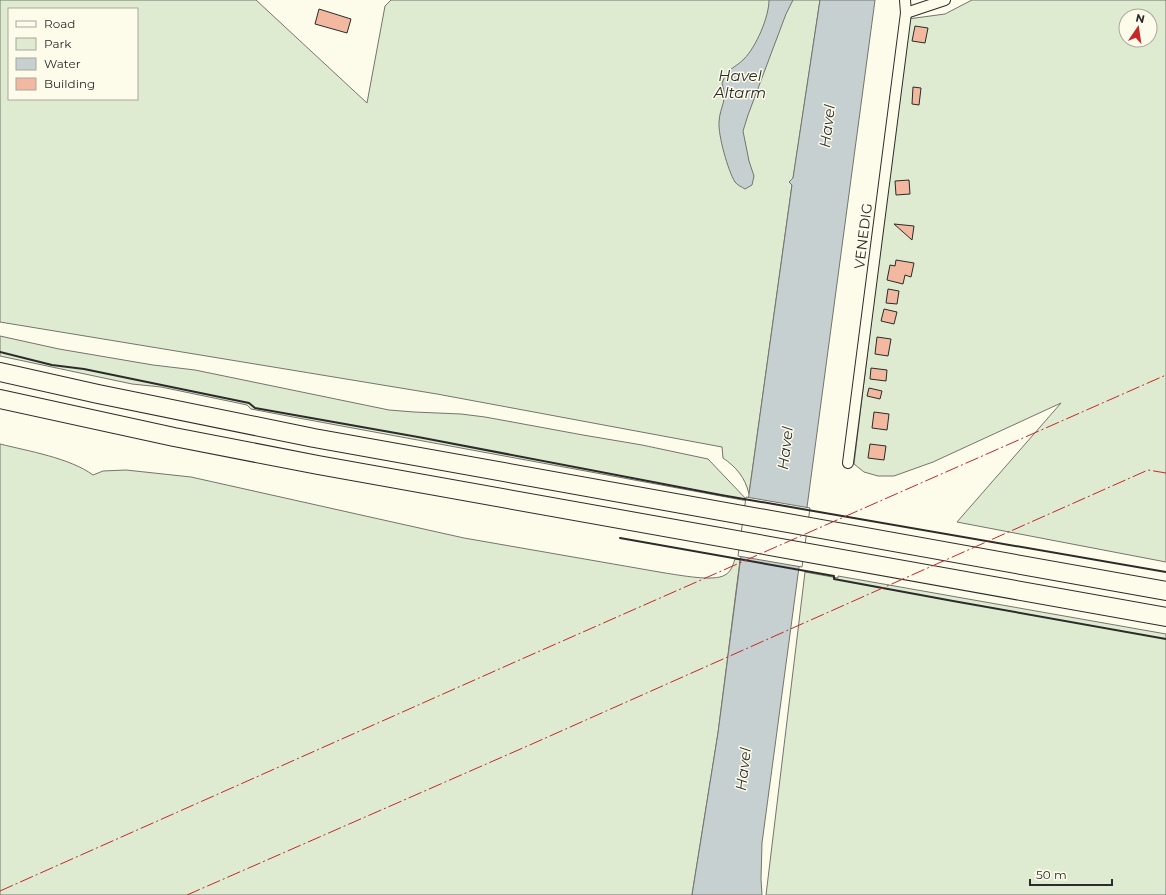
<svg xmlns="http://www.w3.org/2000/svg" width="1166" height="895" viewBox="0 0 1166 895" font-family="Montserrat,sans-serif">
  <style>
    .green { fill: #deebd1; stroke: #74746e; fill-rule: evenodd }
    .water { fill: #c7d0d0; stroke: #74746e }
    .pier { fill: #fdfbea; stroke: #74746e }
    .building { fill: #f2b8a0; stroke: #2b2b2b }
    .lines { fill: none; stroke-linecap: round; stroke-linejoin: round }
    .minor-casing { stroke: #2b2b2b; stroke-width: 12 }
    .motorway-casing { stroke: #2b2b2b; stroke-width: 20 }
    .minor { stroke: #fdfbea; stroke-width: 10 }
    .motorway { stroke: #fdfbea; stroke-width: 18 }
    .wall { stroke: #2b2b2b; stroke-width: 2 }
    .power { stroke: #c62828; stroke-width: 1; stroke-dasharray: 14 3 2 3; stroke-linecap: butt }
    .labels { text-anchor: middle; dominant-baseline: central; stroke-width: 3; stroke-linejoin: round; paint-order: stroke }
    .street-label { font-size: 14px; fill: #2b2b2b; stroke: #fdfbea }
    .water-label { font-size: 15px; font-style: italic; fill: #2b2b2b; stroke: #fdfbea }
  </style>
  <rect width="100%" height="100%" fill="#fdfbea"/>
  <!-- green -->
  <g class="green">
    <path d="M0 0H256L367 103 385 6 391 0H820L793 179 789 182 792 185 749 494C745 477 736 467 723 458L722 447 437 394 0 322ZM9 9H137V99H9Z"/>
    <path d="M972 0H1166V562L957 522 1061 403 933 462 894 476H878L864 472 854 464 908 19 945 14ZM1126 16H1150V40H1126Z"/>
    <path d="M0 336 59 349 153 365 195 370 389 410 414 412 461 414 485 417 583 435 642 445 708 459 748 501 293 417 251 409 247 405 233 402 161 387 132 384 0 356Z"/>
    <path d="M0 444C28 451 70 458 93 475L103 471 126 470 191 477 464 538 665 573C679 575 714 582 725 575 731 572 733 565 735 559L740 560 718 733 692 895H0Z"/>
    <path d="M805 572 838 578V576L1166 634V895H766Z"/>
  </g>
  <!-- water -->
  <g class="water">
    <path d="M769 0H793L786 14 748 115 743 131 749 161 754 176 752 185 745 189C742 187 737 185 735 182 728 171 718 135 719 122 720 105 728 102 722 83 727 68 734 69 744 59 756 47 769 17 769 0Z"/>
    <path d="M820 0H875L762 843 761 879 762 895H692L718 733 749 494 792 185 789 182 793 178Z"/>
  </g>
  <!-- pier -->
  <path class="pier" d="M746 497 810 508 802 567 738 556Z"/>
  <!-- building -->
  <g class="building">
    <path d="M319 9 351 19 347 33 315 24Z"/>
    <path d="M915 26 928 28 925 43 912 41Z"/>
    <path d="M913 87 921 88 919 105 912 104Z"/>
    <path d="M909 180 910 194 896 195 895 181Z"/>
    <path d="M894 224 914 226 912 240Z"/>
    <path d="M896 260 914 263 911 277 905 275 903 284 887 280 890 265 895 266Z"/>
    <path d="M888 289 899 291 897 304 886 303Z"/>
    <path d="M884 309 897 312 894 324 881 321Z"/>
    <path d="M877 337 891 339 888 356 875 354Z"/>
    <path d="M871 368 887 370 886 381 870 379Z"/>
    <path d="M869 388 882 391 880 399 867 396Z"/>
    <path d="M874 412 889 414 887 430 872 428Z"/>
    <path d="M870 444 886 446 884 460 868 458Z"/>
  </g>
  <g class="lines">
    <!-- minor casing -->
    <g class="minor-casing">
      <g id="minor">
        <path d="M906 13 945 0"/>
        <path d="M848 463 906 13 905 0"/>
      </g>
    </g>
    <!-- motorway casing -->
    <g class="motorway-casing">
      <g id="motorway">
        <path d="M0 372 98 394 314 438 1166 591"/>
        <path d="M0 399 174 437 318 465 1166 617"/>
      </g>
    </g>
    <!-- minor -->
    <use href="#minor" class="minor"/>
    <!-- motorway -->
    <use href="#motorway" class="motorway"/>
    <!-- wall -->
    <g class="wall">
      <path d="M0 352 52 365 84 369 249 403 255 408 418 437 721 495 1166 572"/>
      <path d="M620 538 834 576V579L953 601 1166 639"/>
    </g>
    <!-- power -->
    <g class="power">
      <path d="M0 891 524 658 1166 375"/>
      <path d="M187 895 532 744 1148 470 1166 473"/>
    </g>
  </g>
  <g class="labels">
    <!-- street labels -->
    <g class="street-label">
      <text transform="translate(863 236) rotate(-83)">VENEDIG</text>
    </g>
    <!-- water labels -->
    <g class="water-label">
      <text x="740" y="75">Havel<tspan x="740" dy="17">Altarm</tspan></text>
      <text transform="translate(827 126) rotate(-83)">Havel</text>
      <text transform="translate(785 448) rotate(-83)">Havel</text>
      <text transform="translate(743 769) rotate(-83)">Havel</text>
    </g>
  </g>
  <!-- legend -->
  <rect x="8" y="8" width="130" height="92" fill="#fdfbea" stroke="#a9a89e"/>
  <rect x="16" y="21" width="20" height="6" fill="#fdfbea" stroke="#a9a89e"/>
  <text x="44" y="28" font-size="12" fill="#2b2b2b">Road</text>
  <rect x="16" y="38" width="20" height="12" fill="#deebd1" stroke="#a9a89e"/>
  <text x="44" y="48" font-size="12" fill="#2b2b2b">Park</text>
  <rect x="16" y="58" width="20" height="12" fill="#c7d0d0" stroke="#a9a89e"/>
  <text x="44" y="68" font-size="12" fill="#2b2b2b">Water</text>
  <rect x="16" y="78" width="20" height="12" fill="#f2b8a0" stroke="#a9a89e"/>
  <text x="44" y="88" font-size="12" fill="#2b2b2b">Building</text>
  <!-- north arrow -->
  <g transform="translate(1138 28) rotate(13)"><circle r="19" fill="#fdfbea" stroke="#a9a89e"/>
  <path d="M0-3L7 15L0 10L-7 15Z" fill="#c62828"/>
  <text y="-6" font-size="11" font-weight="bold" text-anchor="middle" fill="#2b2b2b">N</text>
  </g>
  <!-- scale -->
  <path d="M1030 879v6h82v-6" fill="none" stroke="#2b2b2b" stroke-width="2"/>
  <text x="1036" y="879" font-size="12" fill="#2b2b2b" stroke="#fdfbea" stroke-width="3" paint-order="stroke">50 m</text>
</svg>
